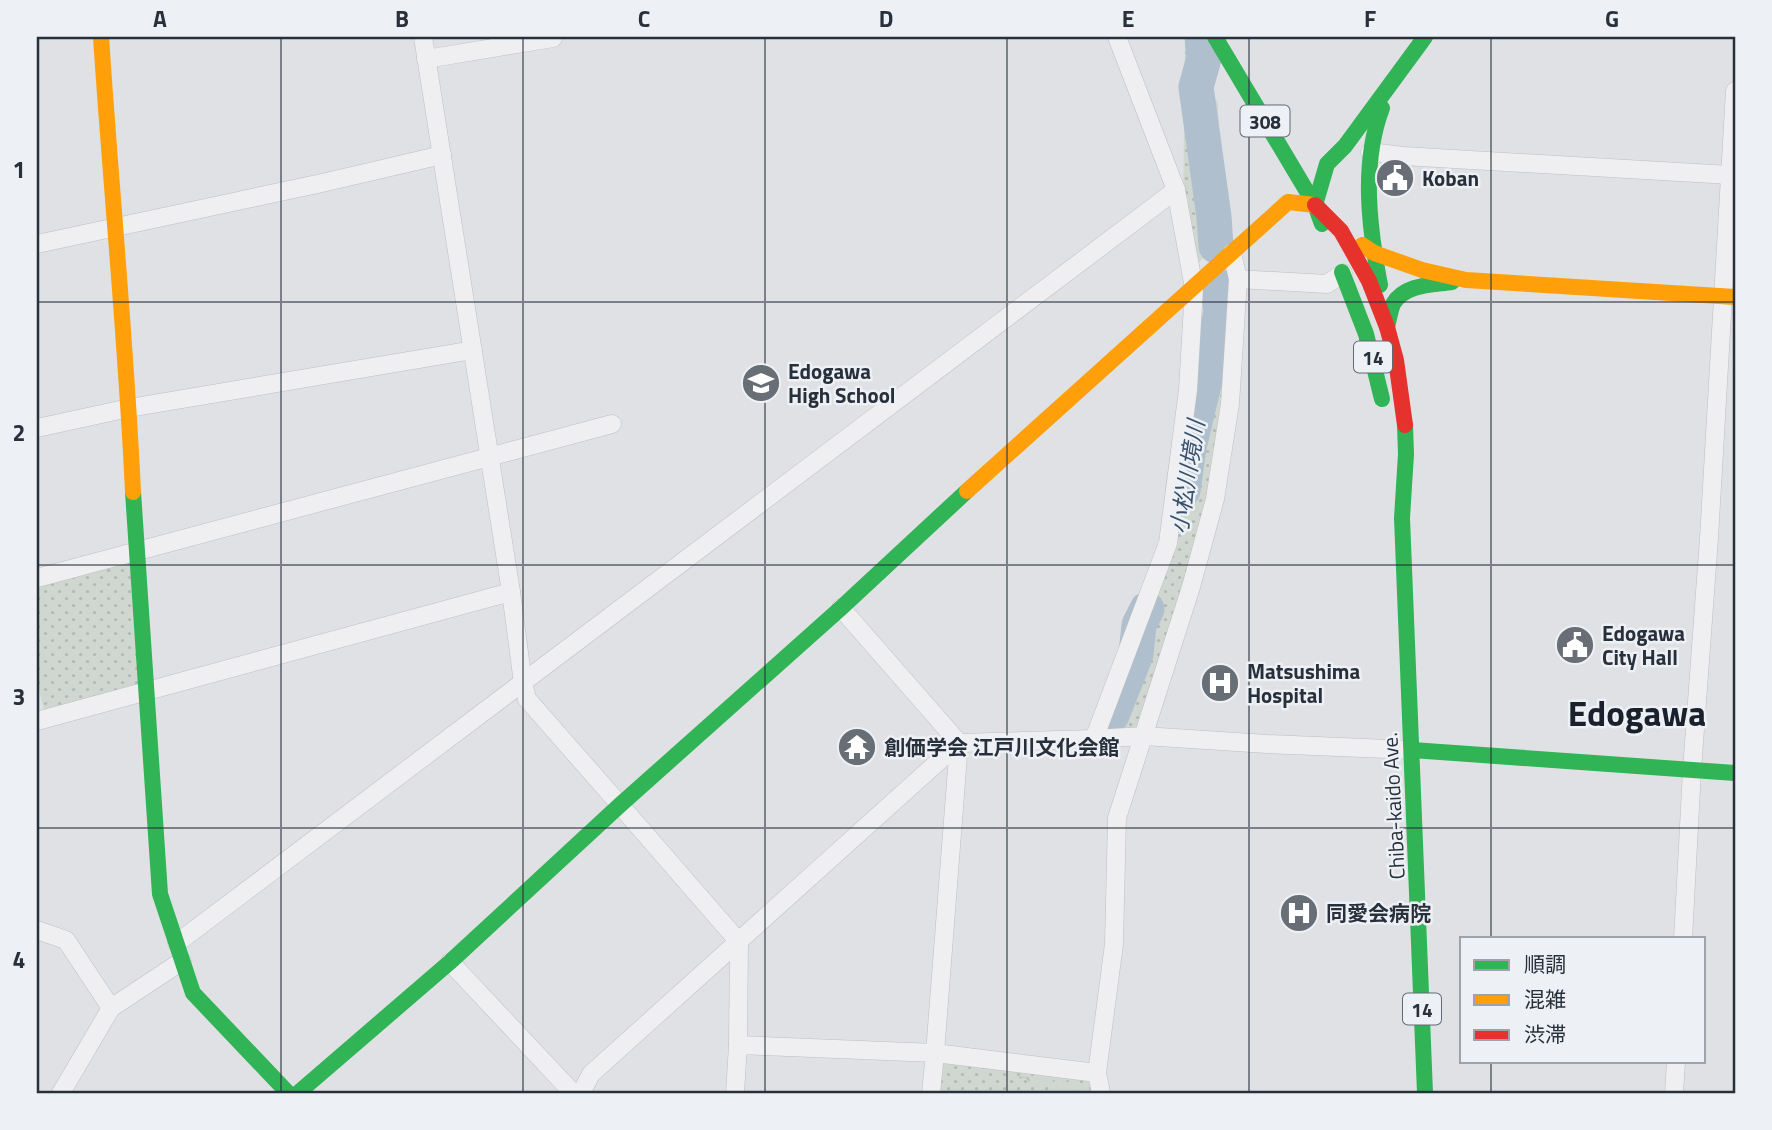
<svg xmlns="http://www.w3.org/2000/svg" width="1772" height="1130" viewBox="0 0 1772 1130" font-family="'Titillium Web','Noto Sans JP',sans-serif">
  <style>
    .grass { fill: url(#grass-dots) }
    .forest { fill: url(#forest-crowns) }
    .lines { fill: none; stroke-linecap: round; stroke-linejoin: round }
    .river { stroke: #afbfcd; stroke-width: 35 }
    .street-casing { stroke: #bdbfc2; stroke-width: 19 }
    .street { stroke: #efeff1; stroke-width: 18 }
    .fast { stroke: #30b455; stroke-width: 16 }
    .slow { stroke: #ff9f0a; stroke-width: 16 }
    .jam { stroke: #e5322d; stroke-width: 16 }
    .grid { fill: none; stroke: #28303b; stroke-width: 2; stroke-opacity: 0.55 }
    .labels { text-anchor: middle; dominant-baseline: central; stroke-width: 5; stroke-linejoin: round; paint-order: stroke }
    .shield { fill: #edf0f4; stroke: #636a72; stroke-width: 2 }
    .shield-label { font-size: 19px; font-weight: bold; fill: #28303b }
    .poi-label { font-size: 21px; font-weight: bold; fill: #28303b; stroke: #edf0f4; text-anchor: start }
    .street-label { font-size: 21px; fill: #28303b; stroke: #edf0f4 }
    .water-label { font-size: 23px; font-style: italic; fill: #36506b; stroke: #edf0f4 }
    .town-label { font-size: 35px; font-weight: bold; fill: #1a212c; stroke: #edf0f4 }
    .neatline { fill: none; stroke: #28303b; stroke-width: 2.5 }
    .grid-label { font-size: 23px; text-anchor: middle; font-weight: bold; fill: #28303b }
  </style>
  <defs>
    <pattern id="grass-dots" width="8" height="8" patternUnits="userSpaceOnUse" patternTransform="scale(1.75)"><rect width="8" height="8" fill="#d0d7d0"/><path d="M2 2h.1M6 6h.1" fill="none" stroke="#b3b9b4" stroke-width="1.8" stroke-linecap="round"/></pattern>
    <pattern id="forest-crowns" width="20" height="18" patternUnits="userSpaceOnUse" patternTransform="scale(1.75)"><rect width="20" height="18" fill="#d0d7d0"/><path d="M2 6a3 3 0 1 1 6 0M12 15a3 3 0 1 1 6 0" fill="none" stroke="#b3b9b4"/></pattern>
  </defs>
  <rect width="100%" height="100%" fill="#dfe1e4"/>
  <!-- grass -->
  <g class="grass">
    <path d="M1185 41 1218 103 1222 239 1193 268 1183 217Z"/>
    <path d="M1227 263 1233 281 1226 405 1211 499 1140 732 1101 735 1171 543 1199 290Z"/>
    <path d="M130 557 140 684 44 712 37 680V582Z"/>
    <path d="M935 1053 1097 1073 1101 1093H931Z"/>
  </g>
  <!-- forest -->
  <path class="forest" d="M1008 1075 1088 1084 1090 1093H1069Z"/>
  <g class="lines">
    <!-- river -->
    <g class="river">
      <path d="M1202 37 1204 58 1196 87 1214 217 1216 246"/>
      <path d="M1183 490 1189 447 1221 313 1219 287"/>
      <path d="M1112 715 1136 654 1139 625 1147 609"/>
    </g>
    <!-- street casing -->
    <g class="street-casing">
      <g id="street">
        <path d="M423 37 511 592 523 683 527 699 620 805 739 942 738 1045"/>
        <path d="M426 59 553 38"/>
        <path d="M1370 152 1403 156 1730 175"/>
        <path d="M37 244 322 183 442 155"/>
        <path d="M1238 279 1327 284 1343 273"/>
        <path d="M37 428 129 408 473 350"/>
        <path d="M37 578 612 424"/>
        <path d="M841 608 959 743 935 1053 1097 1073"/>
        <path d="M37 721 511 592"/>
        <path d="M1094 739 1168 543 1188 390 1194 288 1176 190 1117 37"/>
        <path d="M37 930 66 940 111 1008"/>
        <path d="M1683 939 1692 770 1709 538 1735 91"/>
        <path d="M177 943 1176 190"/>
        <path d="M450 962 573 1093"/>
        <path d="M61 1093 111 1008 182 961"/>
        <path d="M581 1093 591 1074 959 743 1094 739 1144 736 1267 744 1412 750"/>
        <path d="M735 1093 738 1045 935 1053 931 1093"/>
        <path d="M1101 1093 1097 1073 1114 944 1117 818 1191 587 1215 499 1230 404 1238 279 1232 253"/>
        <path d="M1674 1093 1676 1062"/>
      </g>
    </g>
    <!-- street -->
    <use href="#street" class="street"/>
    <!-- fast -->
    <g class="fast">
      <path d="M1215 37 1315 205"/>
      <path d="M1322 224 1315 205 1327 164 1345 146 1425 37"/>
      <path d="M1342 272 1366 334 1382 399"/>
      <path d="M1380 285C1369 227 1361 164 1382 108"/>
      <path d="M1387 327C1389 320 1390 311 1393 304 1405 284 1432 285 1452 282"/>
      <path d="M1405 425 1406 454 1402 518 1425 1093"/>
      <path d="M133 492 160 894 193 993 288 1093"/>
      <path d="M1412 750 1735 773"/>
      <path d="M298 1093 450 962 620 805 841 608 967 491"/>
    </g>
    <!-- slow -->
    <g class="slow">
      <path d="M101 37C111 189 126 340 133 492"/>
      <path d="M1362 245 1374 253 1422 270 1466 280 1735 297"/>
      <path d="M967 491 1288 202 1315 205"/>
    </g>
    <!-- jam -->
    <path class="jam" d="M1315 205 1341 231 1369 281 1387 327 1396 360 1405 425"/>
  </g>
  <!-- grid -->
  <path class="grid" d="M281 37V1093M523 37V1093M765 37V1093M1007 37V1093M1249 37V1093M1491 37V939M37 302H1735M37 565H1735M37 828H1735M1491 1062V1093"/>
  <!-- icons -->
  <defs>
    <g id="civic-disc" transform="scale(2.0125)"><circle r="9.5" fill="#686e76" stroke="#edf0f4"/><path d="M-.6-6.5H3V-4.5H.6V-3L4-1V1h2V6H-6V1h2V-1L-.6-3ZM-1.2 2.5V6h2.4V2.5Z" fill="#fff"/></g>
    <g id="school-disc" transform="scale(2.0125)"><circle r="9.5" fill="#686e76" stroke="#edf0f4"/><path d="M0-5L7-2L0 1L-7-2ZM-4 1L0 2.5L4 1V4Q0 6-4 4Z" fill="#fff"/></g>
    <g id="hospital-disc" transform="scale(2.0125)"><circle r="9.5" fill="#686e76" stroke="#edf0f4"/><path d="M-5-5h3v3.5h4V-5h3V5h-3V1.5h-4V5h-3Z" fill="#fff"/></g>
    <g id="temple-disc" transform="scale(2.0125)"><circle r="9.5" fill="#686e76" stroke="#edf0f4"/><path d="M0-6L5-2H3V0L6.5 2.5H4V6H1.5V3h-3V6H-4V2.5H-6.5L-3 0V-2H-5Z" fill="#fff"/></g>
  </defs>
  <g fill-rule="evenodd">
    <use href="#civic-disc" x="1395" y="178"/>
    <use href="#school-disc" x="761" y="383"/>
    <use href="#civic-disc" x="1575" y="645"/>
    <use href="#hospital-disc" x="1220" y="683"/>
    <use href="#temple-disc" x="857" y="747"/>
    <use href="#hospital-disc" x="1299" y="913"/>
  </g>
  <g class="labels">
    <!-- shield labels -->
    <g class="shield">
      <rect x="1240.5" y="105.5" width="49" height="31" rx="5"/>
      <rect x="1354" y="341.5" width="38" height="31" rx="5"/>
      <rect x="1403" y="993.5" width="38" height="31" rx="5"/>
    </g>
    <g class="shield-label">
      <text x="1265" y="121">308</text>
      <text x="1373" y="357">14</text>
      <text x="1422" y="1009">14</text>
    </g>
    <!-- poi labels -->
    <g class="poi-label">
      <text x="1422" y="178">Koban</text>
      <text x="788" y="371">Edogawa<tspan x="788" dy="24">High School</tspan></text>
      <text x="1602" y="633">Edogawa<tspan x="1602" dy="24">City Hall</tspan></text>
      <text x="1247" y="671">Matsushima<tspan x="1247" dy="24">Hospital</tspan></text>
      <text x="884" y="747">創価学会 江戸川文化会館</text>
      <text x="1326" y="913">同愛会病院</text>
    </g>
    <!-- street labels -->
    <g class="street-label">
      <text transform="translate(1393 806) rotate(-93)">Chiba-kaido Ave.</text>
    </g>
    <!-- water labels -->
    <g class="water-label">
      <text transform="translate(1187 477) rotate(-81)">小松川境川</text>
    </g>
    <!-- town labels -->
    <g class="town-label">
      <text x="1637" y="713">Edogawa</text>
    </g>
  </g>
  <!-- border -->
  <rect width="1772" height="1130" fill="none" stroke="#edf0f4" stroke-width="77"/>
  <!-- legend -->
  <rect x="1460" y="937" width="245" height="126" fill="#edf0f4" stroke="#9ea3aa" stroke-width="2"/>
  <rect x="1474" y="960" width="35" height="10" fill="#30b455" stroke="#9ea3aa" stroke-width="2"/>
  <text x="1524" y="972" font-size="21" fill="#28303b">順調</text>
  <rect x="1474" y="995" width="35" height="10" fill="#ff9f0a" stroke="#9ea3aa" stroke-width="2"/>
  <text x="1524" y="1007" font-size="21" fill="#28303b">混雑</text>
  <rect x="1474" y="1030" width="35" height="10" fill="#e5322d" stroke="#9ea3aa" stroke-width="2"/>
  <text x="1524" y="1042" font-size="21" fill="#28303b">渋滞</text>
  <rect x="38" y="38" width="1696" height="1054" class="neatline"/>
  <g class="grid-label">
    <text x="160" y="27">A</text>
    <text x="402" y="27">B</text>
    <text x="644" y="27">C</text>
    <text x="886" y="27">D</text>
    <text x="1128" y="27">E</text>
    <text x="1370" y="27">F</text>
    <text x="1612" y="27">G</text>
    <text x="19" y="178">1</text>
    <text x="19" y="441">2</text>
    <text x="19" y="705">3</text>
    <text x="19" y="968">4</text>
  </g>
</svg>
